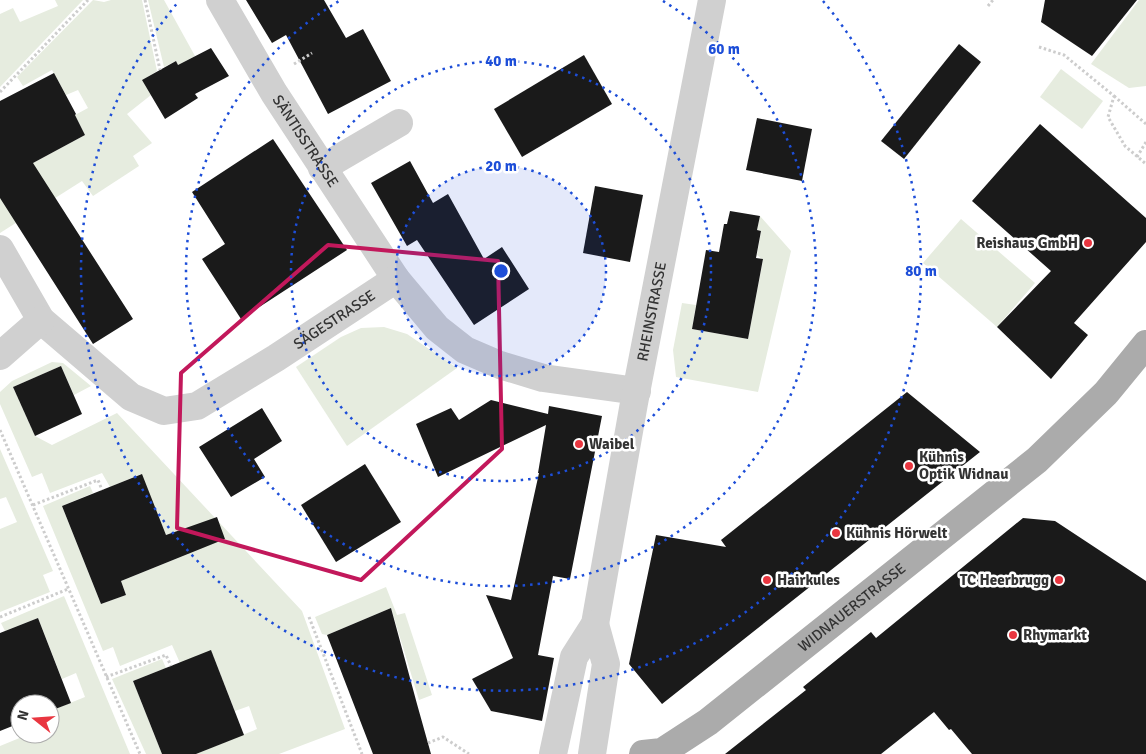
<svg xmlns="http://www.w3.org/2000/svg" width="1146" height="754" viewBox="0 0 1146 754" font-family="Signika,sans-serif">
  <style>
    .green { fill: #e6ecdf }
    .building { fill: #1a1a1a }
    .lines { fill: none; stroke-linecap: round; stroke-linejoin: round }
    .path { stroke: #cdcdcd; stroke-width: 3; stroke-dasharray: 2.5 2.5; stroke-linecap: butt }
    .minor { stroke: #d0d0d0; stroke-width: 28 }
    .major { stroke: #ababab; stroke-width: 28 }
    .marked { fill: none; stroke: #c2185b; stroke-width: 4; stroke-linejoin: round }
    .ring { fill: none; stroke: #1d4ed8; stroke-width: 2.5; stroke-dasharray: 2.5 5 }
    .poi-dot { fill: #e93640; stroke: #fff; stroke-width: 2 }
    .labels { text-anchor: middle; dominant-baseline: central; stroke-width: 5; stroke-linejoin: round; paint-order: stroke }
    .street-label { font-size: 15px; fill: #333; stroke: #fff }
    .poi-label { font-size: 15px; font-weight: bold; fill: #333; stroke: #fff; text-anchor: start }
    .centre { fill: #1d4ed8; stroke: #fff; stroke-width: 2.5 }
    .ring-label { font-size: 15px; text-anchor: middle; font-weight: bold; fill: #1d4ed8; stroke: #fff; stroke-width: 5; stroke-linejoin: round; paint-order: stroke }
  </style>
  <rect width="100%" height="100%" fill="#fff"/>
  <!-- green -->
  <g class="green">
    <path d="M55 0H83L0 87V14L13 8 20 22 58 6Z"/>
    <path d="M93 0 104 2 111 0H142L157 71 143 80 151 95 127 114 152 143 133 156 139 166 93 196 82 181 0 233V196L12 174 85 135 75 115 88 108 78 90 66 95 52 70 23 86 17 77Z"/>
    <path d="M148 0H164L195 56 178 65 176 61 164 67Z"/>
    <path d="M1139 0H1146V86L1129 88 1091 64Z"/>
    <path d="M1061 69 1103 101 1082 129 1040 97Z"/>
    <path d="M760 216 791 251 758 392 676 377 673 350 682 303 696 305 692 329 748 339 763 260 757 255 761 231 757 230Z"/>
    <path d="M961 219 1035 283 997 327 923 263Z"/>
    <path d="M384 327 407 334 457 368 347 446 296 367 341 337 361 328Z"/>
    <path d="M52 362 63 363 91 386 74 395 61 366 13 387 35 436 52 445 117 413 302 611 345 729 279 754H196L257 729 249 706 235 711 211 651 180 663 172 645 120 666 113 647 103 651 43 506 90 486 93 493 62 506 101 604 126 595 121 581 188 554 179 531 166 535 141 474 110 487 102 473 50 493 42 473 32 477 0 404V392L12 381Z"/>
    <path d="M0 449 53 571 43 575 50 592 0 612V529L17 522 6 497 0 499Z"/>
    <path d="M386 587 397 615 405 613 432 695 419 700 391 608 327 635 322 634 315 617Z"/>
    <path d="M64 596 130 754H0V746L22 737 21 734H50V711L85 697 76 673 62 679 38 618 5 631 1 623Z"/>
    <path d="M162 659 166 668 133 681 162 754H146L112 679Z"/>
  </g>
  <!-- building -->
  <g class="building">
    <path d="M246 0H324L346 38 363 29 391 81 328 114 286 35 272 43Z"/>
    <path d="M1045 0H1137L1092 56 1041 22Z"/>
    <path d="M959 44 981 62 904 159 881 141Z"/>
    <path d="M211 48 229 76 195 94 198 98 165 119 142 80 176 61 178 65Z"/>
    <path d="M584 55 612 104 522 157 494 109Z"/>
    <path d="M54 73 76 114 75 115 85 135 33 163 133 319 93 344 0 198V101Z"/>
    <path d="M757 118 812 129 802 181 746 170Z"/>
    <path d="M1040 124 1146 218V242L1074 323 1088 335 1051 379 997 327 1051 271 972 201Z"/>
    <path d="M273 139 347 250 241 319 202 259 225 244 192 192Z"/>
    <path d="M410 161 433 203 448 194 484 259 502 247 529 289 474 325 417 240 407 246 371 183Z"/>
    <path d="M595 186 643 195 630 262 583 253Z"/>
    <path d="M730 211 760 216 757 230 761 231 756 258 763 259 748 339 692 329 706 250 719 252 724 224H727Z"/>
    <path d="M61 366 82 414 35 436 13 387Z"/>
    <path d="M907 392 980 452 662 704 629 664 656 535 726 547 721 540Z"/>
    <path d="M491 400 548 414 549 406 602 416 570 579 553 576 538 655 554 658 542 721 491 711 472 679 513 658 486 595 511 600 539 473H538L546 425 438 477 416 424 451 408 459 420Z"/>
    <path d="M262 408 282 441 254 459 265 477 231 497 199 447Z"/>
    <path d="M365 464 401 522 336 562 301 505Z"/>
    <path d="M142 474 166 535 217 517 225 539 121 581 126 595 101 604 62 506Z"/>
    <path d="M1023 518 1055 521 1146 581V754H972L951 729 949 730 934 712 881 754H725L806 690 803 687 871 632 876 638Z"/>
    <path d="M391 608 417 704 431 754H373L327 635Z"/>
    <path d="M38 618 71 703 50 711V704H20V723L0 731V633Z"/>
    <path d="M211 650 244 735 196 754H162L133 681Z"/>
  </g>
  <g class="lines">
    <!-- path -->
    <g class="path">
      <path d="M145 0 160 70"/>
      <path d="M988 6 993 0"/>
      <path d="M1039 47 1064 55 1114 96 1108 117 1125 146 1146 164"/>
      <path d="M294 64 312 53"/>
      <path d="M0 92 88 0"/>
      <path d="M1114 96 1146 124"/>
      <path d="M1137 157 1146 142"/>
      <path d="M0 430 140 754"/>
      <path d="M33 505 98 480 102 490"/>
      <path d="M0 617 68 589"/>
      <path d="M309 617 362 754"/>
      <path d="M106 677 166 655 171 666"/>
      <path d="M428 743 443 737 469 754"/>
    </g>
    <!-- minor -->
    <g class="minor">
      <path id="s1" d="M220 0 274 93 396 279"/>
      <path d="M322 168 399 123"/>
      <path id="s2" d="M0 249 41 320 131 397 164 411 197 406 276 358 396 279 437 328 465 350 500 365 543 378 637 391"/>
      <path d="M0 356 41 320"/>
      <path id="s3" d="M553 754 574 657 595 624 634 403 712 0"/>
      <path d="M592 754 606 664 595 624"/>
    </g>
    <!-- major -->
    <path class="major" id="s4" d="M643 754 662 752 708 722 1037 460 1106 393 1146 344"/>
  </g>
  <!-- marked area -->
  <path class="marked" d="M328 245 498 261 502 449 361 580 177 528 181 373Z"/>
  <!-- distance rings -->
  <circle cx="501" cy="271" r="105" fill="#1d4ed8" fill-opacity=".12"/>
  <g class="ring">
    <circle cx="501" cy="271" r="105"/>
    <circle cx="501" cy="271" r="210"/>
    <path d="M663 1A315 315 0 1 1 339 1"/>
    <path d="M823 1A420 420 0 1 1 179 1"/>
  </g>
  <!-- markers -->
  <g class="poi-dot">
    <circle cx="1088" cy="243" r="5"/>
    <circle cx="579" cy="444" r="5"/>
    <circle cx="909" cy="466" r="5"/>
    <circle cx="836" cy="533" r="5"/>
    <circle cx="767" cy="580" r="5"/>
    <circle cx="1059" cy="580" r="5"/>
    <circle cx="1013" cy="635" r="5"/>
  </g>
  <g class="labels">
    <!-- street labels -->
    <g class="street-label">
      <text stroke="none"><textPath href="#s1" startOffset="165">SÄNTISSTRASSE</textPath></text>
      <text stroke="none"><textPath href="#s3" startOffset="456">RHEINSTRASSE</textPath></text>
      <text stroke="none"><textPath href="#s2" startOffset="432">SÄGESTRASSE</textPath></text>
      <text stroke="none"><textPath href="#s4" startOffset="258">WIDNAUERSTRASSE</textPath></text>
    </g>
    <!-- poi labels -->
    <g class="poi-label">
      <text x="1078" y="243" text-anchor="end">Reishaus GmbH</text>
      <text x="589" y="444">Waibel</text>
      <text x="919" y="457">Kühnis<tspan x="919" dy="17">Optik Widnau</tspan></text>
      <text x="846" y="533">Kühnis Hörwelt</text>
      <text x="777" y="580">Hairkules</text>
      <text x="1049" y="580" text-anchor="end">TC Heerbrugg</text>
      <text x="1023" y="635">Rhymarkt</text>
    </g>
  </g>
  <circle cx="501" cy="271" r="8" class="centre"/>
  <g class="ring-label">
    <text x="724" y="54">60 m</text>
    <text x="501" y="66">40 m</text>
    <text x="501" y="171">20 m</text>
    <text x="921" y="276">80 m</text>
  </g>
  <!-- north arrow -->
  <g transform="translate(35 719) rotate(287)"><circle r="24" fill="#ffffff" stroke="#adadad"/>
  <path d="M0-4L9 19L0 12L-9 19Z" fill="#e93640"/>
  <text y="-8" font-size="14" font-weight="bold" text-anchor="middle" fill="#333333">N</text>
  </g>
</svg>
